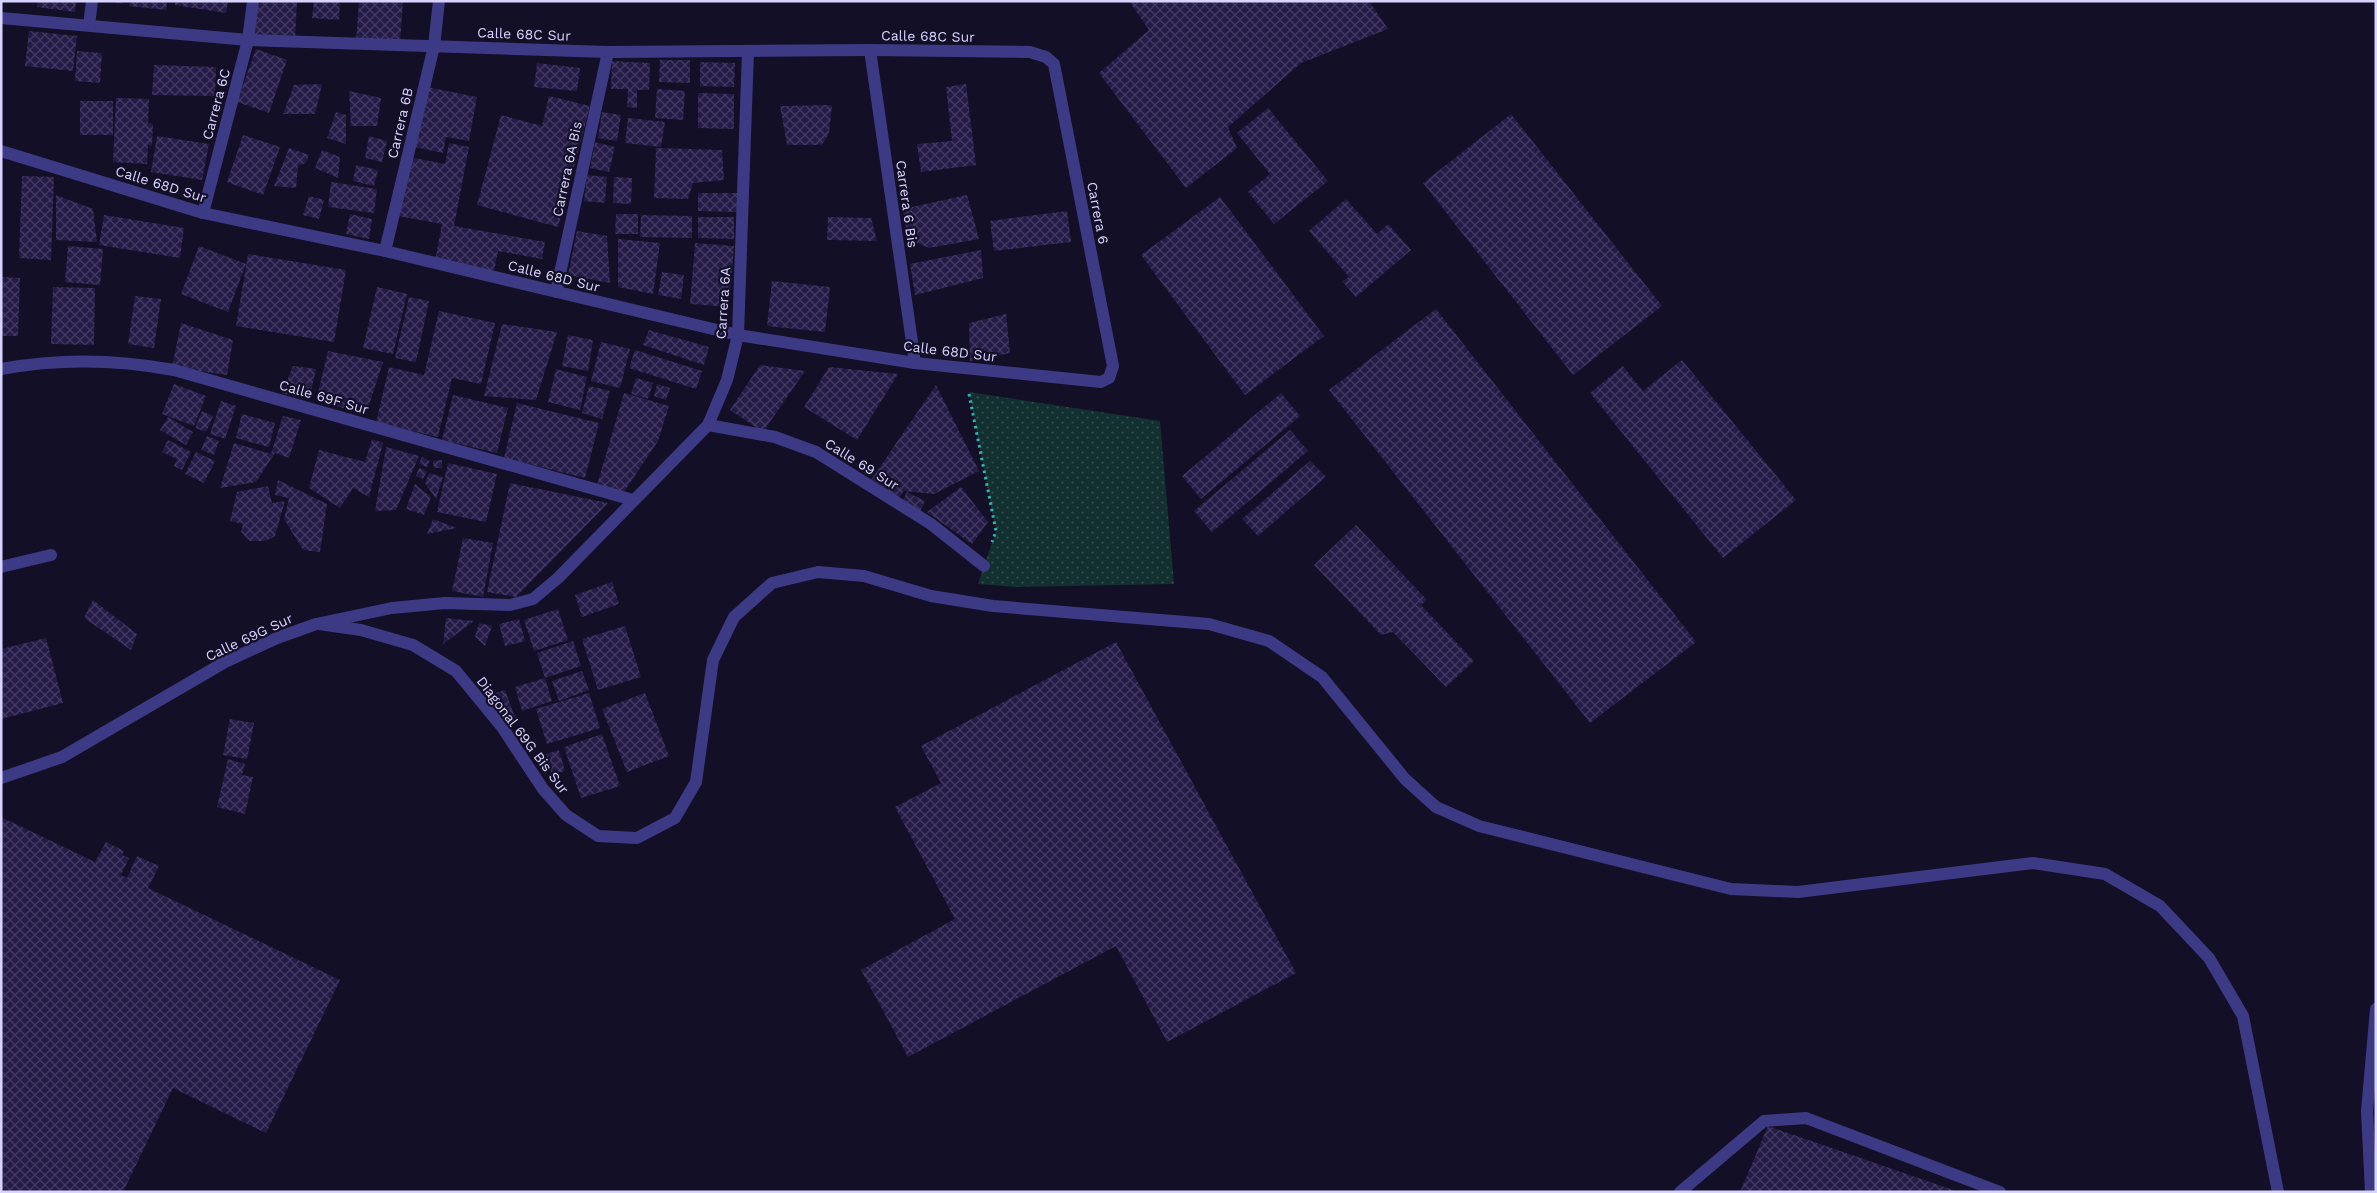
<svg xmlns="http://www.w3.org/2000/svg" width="2377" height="1193" viewBox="0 0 2377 1193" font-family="'Work Sans',sans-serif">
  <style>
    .park { fill: url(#park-dots) }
    .building { fill: url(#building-cross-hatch) }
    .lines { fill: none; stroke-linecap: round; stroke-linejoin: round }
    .path { stroke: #2fb8b0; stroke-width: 3; stroke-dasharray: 2.5 4; stroke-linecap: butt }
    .service { stroke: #3d3a85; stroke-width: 12 }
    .minor { stroke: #3d3a85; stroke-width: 12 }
    .labels { text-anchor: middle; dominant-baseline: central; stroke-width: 4.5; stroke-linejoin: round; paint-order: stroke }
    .street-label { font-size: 14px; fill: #d9d4ff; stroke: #130f26 }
  </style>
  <defs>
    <pattern id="park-dots" width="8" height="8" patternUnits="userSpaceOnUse" patternTransform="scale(1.25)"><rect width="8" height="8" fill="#12302f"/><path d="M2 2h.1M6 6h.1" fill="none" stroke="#344d4e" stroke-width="1.8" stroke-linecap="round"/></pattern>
    <pattern id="building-cross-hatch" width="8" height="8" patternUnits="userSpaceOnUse" patternTransform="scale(1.25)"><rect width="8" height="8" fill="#241b47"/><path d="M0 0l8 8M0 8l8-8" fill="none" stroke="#433b63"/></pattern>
  </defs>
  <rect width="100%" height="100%" fill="#130f26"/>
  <!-- park -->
  <path class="park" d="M969 392 1160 421 1174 584 1016 587 978 584 996 531Z"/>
  <!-- building -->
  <g class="building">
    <path d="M38 1H76L75 12 37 7Z"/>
    <path d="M108 1H123L122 4Z"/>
    <path d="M130 1H167L166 10 129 6Z"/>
    <path d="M175 1H228L226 13 175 5Z"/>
    <path d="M257 1H297L295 39 254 36Z"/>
    <path d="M314 1H340L339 20 312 18Z"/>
    <path d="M359 1H403L400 43 356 41Z"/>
    <path d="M1129 1H1369L1388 29 1301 63 1228 127 1237 148 1186 188 1099 73 1149 30Z"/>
    <path d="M29 31 77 36 73 71 25 66Z"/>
    <path d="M256 49 287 60 269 113 237 102Z"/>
    <path d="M77 51 102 53 100 83 75 81Z"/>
    <path d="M660 60H690V83L659 82Z"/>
    <path d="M612 61 650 63 649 90H637V108L627 107 628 89H611Z"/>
    <path d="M700 62 735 63 734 87 700 86Z"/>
    <path d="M537 63 580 68 577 91 534 87Z"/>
    <path d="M154 65 216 67 215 96 152 95Z"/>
    <path d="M322 84 315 114H283L294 85Z"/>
    <path d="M966 84 976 165 921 172 917 144 952 141 946 87Z"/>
    <path d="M427 87 477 97 469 141 446 137 443 153 415 147Z"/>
    <path d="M657 89 685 91 683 120 655 118Z"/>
    <path d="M349 91 381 98 377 126H351Z"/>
    <path d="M698 93 734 94V129L698 128Z"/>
    <path d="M549 96 590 106 558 227 477 205 501 115 542 126Z"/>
    <path d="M116 98 149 99 148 123 153 124 152 146 148 145 147 164 113 162Z"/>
    <rect x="80" y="101" width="33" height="34"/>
    <path d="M832 105 829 133 822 145H787L780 106Z"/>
    <path d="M1268 108 1328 181 1274 224 1248 192 1270 174 1237 133Z"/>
    <path d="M336 112 346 115V144L327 138Z"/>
    <path d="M602 112 621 115 617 141 598 138Z"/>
    <path d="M1511 114 1662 306 1573 375 1423 183Z"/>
    <path d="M628 118 665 122 661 147 625 143Z"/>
    <path d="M243 135 280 147 263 195 227 182Z"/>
    <path d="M157 136 209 144 202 180 151 172Z"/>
    <path d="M369 136 387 141 382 162 365 158Z"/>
    <path d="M595 142 615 147 609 172 590 168Z"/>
    <path d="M449 143 469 147 454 226 545 242 542 259 498 251 494 271 435 261 442 224 398 216 409 157 445 164Z"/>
    <path d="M289 148 309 155 306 163 298 166 296 188 274 186Z"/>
    <path d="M656 148 722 150 724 180 693 183 688 199 654 198Z"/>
    <path d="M322 150 340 157 338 178 315 168Z"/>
    <path d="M356 165 378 170 374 186 353 181Z"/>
    <path d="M587 175 607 177 605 203 584 201Z"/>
    <path d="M22 176 54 177 51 260 19 258Z"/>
    <path d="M614 177 632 178 631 204 613 203Z"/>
    <path d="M331 182 377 189 374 213 328 207Z"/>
    <path d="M698 193H737V212L698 211Z"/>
    <path d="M56 195 93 209 97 242 56 240Z"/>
    <path d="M967 195 979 239 929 248 908 239 903 209Z"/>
    <path d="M309 196 324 200 319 219 303 215Z"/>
    <path d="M1220 197 1324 336 1245 395 1141 255Z"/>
    <path d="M1346 199 1377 234 1388 224 1411 250 1356 297 1342 281 1349 277 1309 231Z"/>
    <path d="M1067 211 1071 242 994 251 990 221Z"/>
    <path d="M350 214 372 219 369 239 346 234Z"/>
    <path d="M616 214H638V234H615Z"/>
    <path d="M104 215 184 228 180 258 99 245Z"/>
    <path d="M641 215 692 216V238L640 237Z"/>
    <path d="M698 217H734V239L698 238Z"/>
    <path d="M828 217 871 218 877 241 827 240Z"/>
    <path d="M577 231 607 236 610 283 568 275Z"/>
    <path d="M618 239 660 243 653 294 618 287Z"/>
    <path d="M695 243 734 246 729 307 690 304Z"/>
    <path d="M68 246 103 249 100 285 65 282Z"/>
    <path d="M199 246 246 264 228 312 181 294Z"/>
    <path d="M981 250 983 278 915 295 910 264Z"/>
    <path d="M248 254 346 270 334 342 236 326Z"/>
    <path d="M662 272 684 275 681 299 658 295Z"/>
    <path d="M1 277 20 278 18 336H1Z"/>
    <path d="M772 281 830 287 825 332 767 326Z"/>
    <path d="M53 287 95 288 94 345 51 344Z"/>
    <path d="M377 287 407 294 393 354 363 348Z"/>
    <path d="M135 296 161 299 154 348 128 344Z"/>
    <path d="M409 297 429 301 416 362 395 358Z"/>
    <path d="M1436 309 1696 642 1590 723 1329 390Z"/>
    <path d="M439 311 495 323 481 384 452 378 438 437 376 423 389 367 424 375Z"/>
    <path d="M1006 314 1010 353 970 361 969 323Z"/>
    <path d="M181 323 233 340 227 375 172 367Z"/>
    <path d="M502 324 557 332 536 400 484 396Z"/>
    <path d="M649 330 709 347 704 365 643 345Z"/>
    <path d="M568 335 593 340 588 371 562 366Z"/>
    <path d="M601 342 630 349 620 388 591 381Z"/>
    <path d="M635 350 702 371 696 389 629 368Z"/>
    <path d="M328 351 383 362 366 414 316 401Z"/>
    <path d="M1682 360 1796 500 1723 558 1590 393 1623 366 1643 391Z"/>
    <path d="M760 365 805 371 763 432 730 410Z"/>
    <path d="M293 366 316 369 309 400 282 393Z"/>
    <path d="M829 367 898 374 857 440 804 407Z"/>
    <path d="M556 369 587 377 580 410 548 402Z"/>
    <path d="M636 378 653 383 648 399 631 394Z"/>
    <path d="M174 384 206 396 194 426 162 414Z"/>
    <path d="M657 384 670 388 666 400 654 396Z"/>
    <path d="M936 385 979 471 934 494 904 491 898 499 871 480Z"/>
    <path d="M589 386 610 391 602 419 582 413Z"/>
    <path d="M624 393 669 406 658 441 624 492 597 485Z"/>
    <path d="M1281 393 1300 416 1201 499 1182 476Z"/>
    <path d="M453 395 508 408 497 453 442 440Z"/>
    <path d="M221 401 236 406 225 439 210 434Z"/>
    <path d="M517 403 599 423 585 478 504 458Z"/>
    <path d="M202 411 213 416 206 432 195 428Z"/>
    <path d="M242 414 275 423 269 447 236 438Z"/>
    <path d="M283 416 301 420 289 458 275 453 256 482 220 488 234 443 271 454Z"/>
    <path d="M168 417 193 432 186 445 160 430Z"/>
    <path d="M1290 430 1308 451 1212 532 1194 511Z"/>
    <path d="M207 436 219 441 214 455 201 450Z"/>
    <path d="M372 439 383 443 369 497 353 488 340 508 309 488 319 450 365 462Z"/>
    <path d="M168 440 191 452 182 470 174 466 177 459 162 452Z"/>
    <path d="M386 447 419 456 396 510 375 511Z"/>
    <path d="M196 452 215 461 204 483 185 474Z"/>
    <path d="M422 457 430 461 427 467 419 464Z"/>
    <path d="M442 460V468H434L433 461Z"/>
    <path d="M1310 461 1326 477 1258 536 1242 519Z"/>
    <path d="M448 463 497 474 486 522 437 512Z"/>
    <path d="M419 468 427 471 423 479 416 476Z"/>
    <path d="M429 473 443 477 436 499 425 483Z"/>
    <path d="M278 480 327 504 320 552 303 550 284 519 289 498 275 495Z"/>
    <path d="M510 483 608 503 516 597 487 592Z"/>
    <path d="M415 484 431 497 424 515 406 509Z"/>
    <path d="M268 486 272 503 285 501 275 536 266 541H250L241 532 243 524 230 521 237 492Z"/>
    <path d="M961 487 988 522 972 544 927 512Z"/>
    <path d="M907 492 925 501 919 514 901 504Z"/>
    <path d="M433 519 457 528 427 534Z"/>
    <path d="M1356 525 1427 600 1421 605 1474 661 1446 687 1393 632 1381 635 1314 565Z"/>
    <path d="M463 538 493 543 483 597 452 591Z"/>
    <path d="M612 582 619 604 582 617 575 595Z"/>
    <path d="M93 600 137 634 131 650 84 618Z"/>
    <path d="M558 609 568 640 534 651 524 620Z"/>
    <path d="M446 618 474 621 443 644Z"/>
    <path d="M519 619 525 641 505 646 499 624Z"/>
    <path d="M479 623 492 626 485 646 475 637Z"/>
    <path d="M625 626 641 677 598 690 582 639Z"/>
    <path d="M46 638 63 703 1 719V649Z"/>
    <path d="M573 641 581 666 545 678 537 653Z"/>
    <path d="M1116 642 1296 973 1167 1042 1116 946 908 1057 861 970 955 919 895 807 941 783 921 746Z"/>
    <path d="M582 671 589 690 559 701 552 681Z"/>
    <path d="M545 678 552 701 522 711 515 687Z"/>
    <path d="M505 690 516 720 507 724 496 693Z"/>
    <path d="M589 693 600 728 547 744 536 709Z"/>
    <path d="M645 693 669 756 627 772 602 709Z"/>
    <path d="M230 719 254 723 247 759 223 755Z"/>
    <path d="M602 734 620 786 581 798 564 747Z"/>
    <path d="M559 750 565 771 552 775 546 754Z"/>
    <path d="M228 759 245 764 242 775 253 777 245 814 217 807Z"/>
    <path d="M1 817 95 862 106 842 124 851 122 855 129 858 121 875 127 878 137 856 159 866 148 888 340 980 266 1133 173 1088 123 1192H1Z"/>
    <path d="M1768 1126 1956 1191V1192H1740Z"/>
  </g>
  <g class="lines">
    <!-- path -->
    <path class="path" d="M969 394 996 531 992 542"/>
    <!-- service -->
    <g class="service">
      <path d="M1 567 51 555"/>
      <path d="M319 624 361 630 413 645 456 671 502 727 543 789 566 815 598 836 637 838 675 818 696 782 713 660 734 617 772 583 818 572 864 576 931 596 993 606 1209 624 1269 641 1322 677 1405 779 1436 807 1479 826 1731 889 1798 892 2033 863 2105 874 2160 906 2209 958 2243 1016 2278 1192"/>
      <path d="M1680 1192 1764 1121 1806 1118 2000 1192"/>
      <path d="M2371 1192 2367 1111 2376 1009"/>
    </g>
    <!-- minor -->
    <g class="minor">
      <path d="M1 18 248 40 608 52 870 50 1030 52 1046 57 1054 64 1113 366 1109 378 1101 382 915 363 738 335 385 251 203 213 1 151"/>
      <path d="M89 25 92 1"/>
      <path d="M870 50 915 363"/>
      <path d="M203 213 248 40 253 1"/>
      <path d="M385 251 434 46 439 1"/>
      <path d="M556 292 608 52"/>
      <path d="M1 369C60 358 115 359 174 370L633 500"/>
      <path d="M708 425 775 437 816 452 931 524 984 566"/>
      <path d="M1 778 62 757 225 662 277 638 316 624 392 608 445 603 510 605 533 599 558 578 708 425 727 380 738 335 748 51"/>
    </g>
  </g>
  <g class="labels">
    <!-- street labels -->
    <g class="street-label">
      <text transform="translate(524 34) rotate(2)">Calle 68C Sur</text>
      <text transform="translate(928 36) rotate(1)">Calle 68C Sur</text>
      <text transform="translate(216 104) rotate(-75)">Carrera 6C</text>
      <text transform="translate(400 123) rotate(-77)">Carrera 6B</text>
      <text transform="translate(567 169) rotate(-78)">Carrera 6A Bis</text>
      <text transform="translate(161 184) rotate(17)">Calle 68D Sur</text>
      <text transform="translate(907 204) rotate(82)">Carrera 6 Bis</text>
      <text transform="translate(1098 213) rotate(79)">Carrera 6</text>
      <text transform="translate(554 276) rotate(14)">Calle 68D Sur</text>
      <text transform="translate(723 303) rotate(-86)">Carrera 6A</text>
      <text transform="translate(950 351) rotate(7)">Calle 68D Sur</text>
      <text transform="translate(324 397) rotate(16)">Calle 69F Sur</text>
      <text transform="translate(862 464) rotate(32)">Calle 69 Sur</text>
      <text transform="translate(249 637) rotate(-25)">Calle 69G Sur</text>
      <text transform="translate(523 735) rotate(53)">Diagonal 69G Bis Sur</text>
    </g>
  </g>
  <!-- border -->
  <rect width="2377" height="1193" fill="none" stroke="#d9d4ff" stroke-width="5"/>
</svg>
